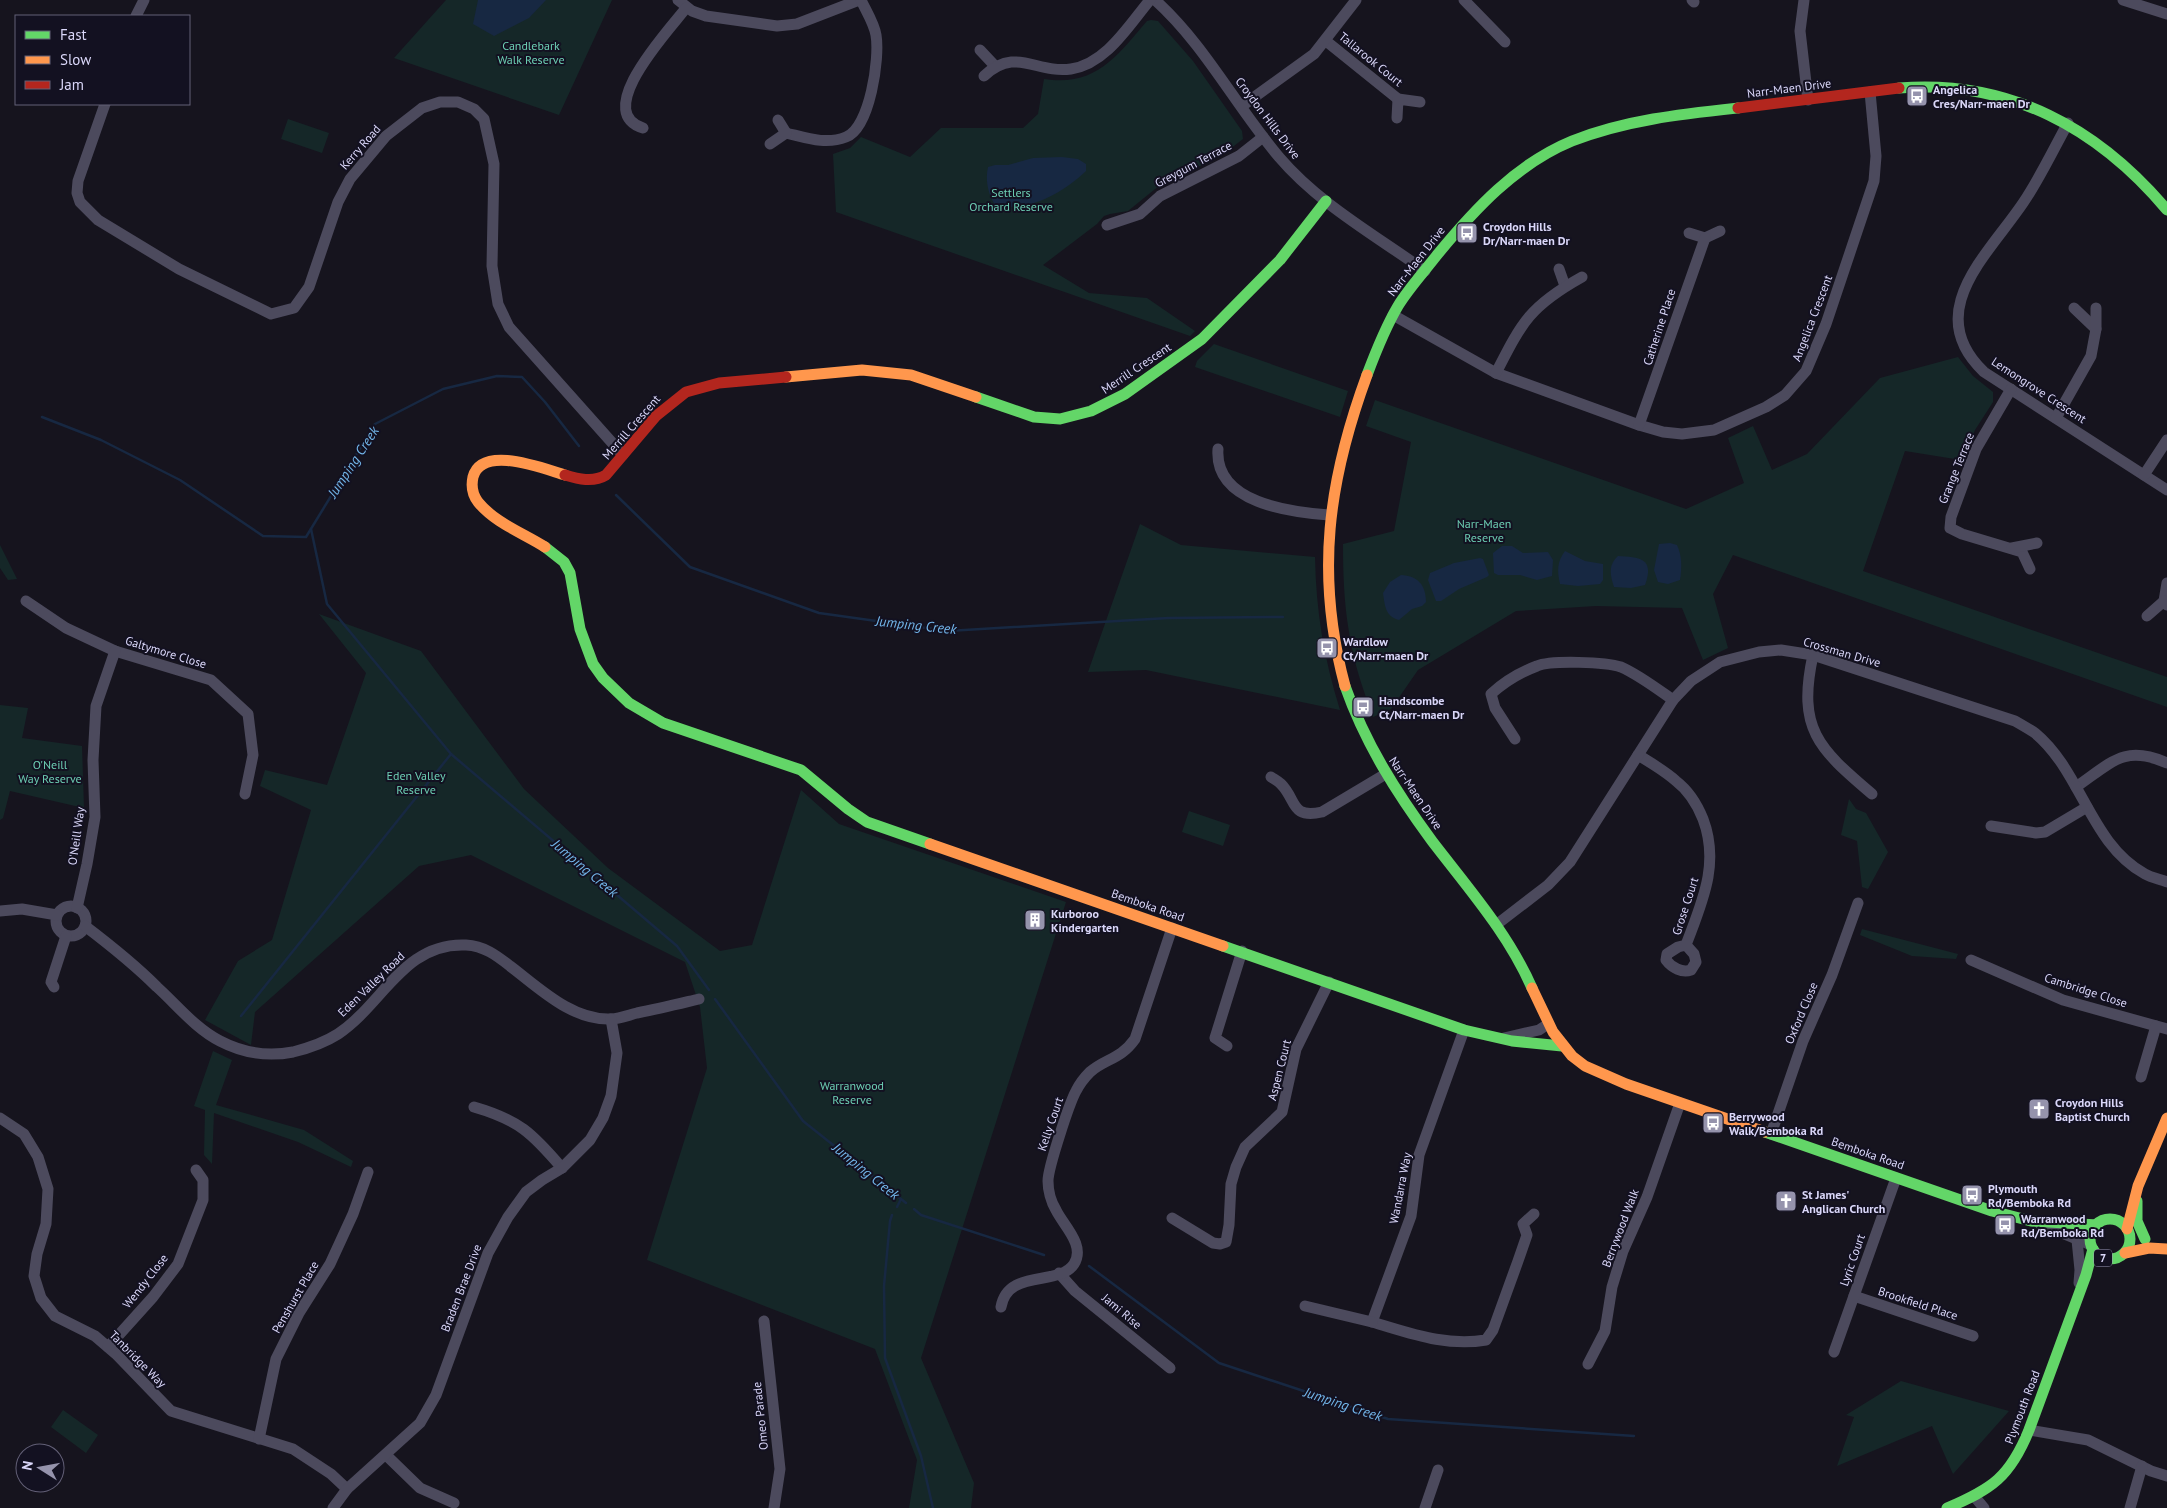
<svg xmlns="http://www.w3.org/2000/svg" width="2167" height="1508" viewBox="0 0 2167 1508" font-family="'PT Sans',sans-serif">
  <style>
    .green { fill: #152728 }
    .water { fill: #172842 }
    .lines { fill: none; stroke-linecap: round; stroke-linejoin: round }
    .stream { stroke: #172842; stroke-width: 2.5 }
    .street { stroke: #4c4a5d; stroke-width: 11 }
    .fast { stroke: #63d668; stroke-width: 11 }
    .slow { stroke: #ff974d; stroke-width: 11 }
    .jam { stroke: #b3261e; stroke-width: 11 }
    .labels { text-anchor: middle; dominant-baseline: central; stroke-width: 4; stroke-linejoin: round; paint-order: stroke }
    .shield { fill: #131121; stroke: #9e9cb8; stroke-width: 1 }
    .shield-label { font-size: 11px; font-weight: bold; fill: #dad7f9 }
    .park-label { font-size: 12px; fill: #6dcfb4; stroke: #131121 }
    .street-label { font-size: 12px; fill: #dad7f9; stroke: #131121 }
    .poi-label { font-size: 12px; font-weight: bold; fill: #dad7f9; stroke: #131121; text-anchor: start }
    .water-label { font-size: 14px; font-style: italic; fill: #73b7eb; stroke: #131121 }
  </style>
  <rect width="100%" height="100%" fill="#16141e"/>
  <!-- green -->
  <g class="green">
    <path d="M446 0H612L559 115 394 58Z"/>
    <path d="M1151 20 1158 21 1193 61 1242 131 1243 139 1221 156 1160 185 1128 211 1110 214 1104 216 1097 224 1043 265 1089 293 1147 298 1195 331 1190 336 836 212 833 154 850 148 861 137 910 157 941 128H1023L1038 114 1044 79C1096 87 1117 56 1147 21Z"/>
    <path d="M288 119 329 133 322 153 281 139Z"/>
    <path d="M1214 344 1348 391 1340 417 1195 367 1197 361Z"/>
    <path d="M1958 357 1973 376 1993 392V402L1975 430 1961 460 1905 451 1863 571 2167 677V707L1733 555 1713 594 1728 648 1703 660 1682 608 1596 606 1516 611 1418 670 1391 709 1373 717C1363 689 1353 661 1349 632 1344 603 1343 573 1343 544L1394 531 1411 442 1366 426 1375 400 1686 509 1744 483 1728 438 1753 426 1772 470 1807 454 1880 378Z"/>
    <path d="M1140 524 1181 545 1315 557C1316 612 1324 658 1340 710L1146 670 1088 672Z"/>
    <path d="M0 545 17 579 8 580 0 568Z"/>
    <path d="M319 614 421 651 524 789 608 868 720 951 752 945 801 790 839 824 1066 902 921 1358 974 1483 971 1508H909L917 1460 875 1349 647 1260 707 1068 700 1007 685 962 471 855 419 866 255 1012 251 1045 205 1020 238 961 272 940 311 810 260 786 265 770 327 785 366 673Z"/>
    <path d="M0 705 28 708 22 738 82 746 84 808 10 791 3 818 0 820Z"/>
    <path d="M1849 799 1856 809 1866 813 1888 852 1868 889 1862 887 1857 841 1841 835Z"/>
    <path d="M1189 811 1230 825 1223 846 1182 832Z"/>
    <path d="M1862 929 1958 954 1956 959 1912 956 1860 935Z"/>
    <path d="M213 1051 232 1060 216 1105 304 1130 353 1161 351 1167 298 1142 214 1113 212 1164 204 1155 205 1110 194 1106Z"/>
    <path d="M1901 1381 2009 1411 1953 1474 1932 1426 1837 1466 1854 1417 1846 1415Z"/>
    <path d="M63 1410 98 1435 86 1453 51 1427Z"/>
  </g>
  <!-- water -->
  <g class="water">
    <path d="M478 0H546L529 18 494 36 473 24Z"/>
    <path d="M1062 157 1078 159 1086 164V171C1063 193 1028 213 995 205 988 194 985 180 988 167L995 165H1008L1033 158Z"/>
    <path d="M1670 543 1677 545C1682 556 1682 567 1680 580L1668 584 1658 582 1654 570 1659 544Z"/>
    <path d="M1502 546H1512L1523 553 1548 552 1553 560 1552 576 1537 580 1520 575H1498L1494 573 1493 553Z"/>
    <path d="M1565 551 1585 561 1603 564V580L1600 584 1578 586 1560 584C1557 570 1557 562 1565 551Z"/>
    <path d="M1618 556C1639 557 1655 558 1645 585L1631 588 1614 587C1610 575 1608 565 1618 556Z"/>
    <path d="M1480 558 1483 559 1489 575 1487 577 1459 589 1441 601H1436L1428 580 1430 573 1454 563Z"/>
    <path d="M1401 575C1417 576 1426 584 1426 602L1422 606 1412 609 1399 620C1385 616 1385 606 1383 593L1390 582Z"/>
  </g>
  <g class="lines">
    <!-- stream -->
    <g class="stream">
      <path d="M42 417 101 440 180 480 263 536 306 537 375 424 443 389 497 376 522 377 545 402 579 446"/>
      <path d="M616 495 690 567 819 613 948 631 1168 618 1283 617"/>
      <path d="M311 529 327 604 451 754 677 946 709 990"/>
      <path d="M715 999 803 1121 906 1203"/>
      <path d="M241 1016 451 754"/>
      <path d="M897 1207 901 1199"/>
      <path d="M914 1209 921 1215 1044 1255"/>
      <path d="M892 1215 890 1221 884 1286 885 1358 921 1456 933 1508"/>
      <path d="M1089 1266 1219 1363 1388 1419 1634 1436"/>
    </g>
    <!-- street -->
    <g class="street">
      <path d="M678 0 692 11 706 16 777 26 797 24 859 0"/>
      <path d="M1155 0C1205 45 1235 105 1279 157 1319 204 1375 235 1425 271"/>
      <path d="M1464 0 1505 42"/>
      <path d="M1692 0 1694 2"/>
      <path d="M1804 0 1800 31 1808 100"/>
      <path d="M2123 0 2167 14"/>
      <path d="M136 16 144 0"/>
      <path d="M1326 41 1398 99"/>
      <path d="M980 50 995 66"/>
      <path d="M984 76C1016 46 1036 74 1071 69 1106 64 1129 25 1150 0"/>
      <path d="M105 104 78 181 77 193 80 202 98 220 179 269 271 314 294 308 309 287 338 202 350 179 386 136 422 108 440 102H458L474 109 484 119 494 164 492 266 498 304 509 327 623 455"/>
      <path d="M1242 106 1314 54 1356 0"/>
      <path d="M1397 118 1398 99 1420 102"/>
      <path d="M2068 123C2053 150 2040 178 2023 203 1988 255 1921 312 1984 372L2167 490"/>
      <path d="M643 128C591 112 670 29 686 8"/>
      <path d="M786 133C807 138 826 145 846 137 870 128 880 58 876 35 874 23 866 11 861 0"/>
      <path d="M770 144 786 133 778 120"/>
      <path d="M1107 225 1140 214 1160 196 1239 156 1263 137"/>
      <path d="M1689 233 1705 238 1720 231"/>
      <path d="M1559 269 1565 286"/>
      <path d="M2074 308 2096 329"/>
      <path d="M1393 315 1496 373 1639 425 1663 432 1682 434 1714 430 1766 407 1785 395 1806 371 1826 324 1874 181 1876 156 1870 92"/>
      <path d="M1496 373C1522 322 1530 306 1582 277"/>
      <path d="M2011 389 1976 449 1951 517 1950 528 1962 534 2022 552 2030 569"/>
      <path d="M2056 418 2091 356 2096 329V308"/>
      <path d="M1639 425 1705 238"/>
      <path d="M1218 449C1214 503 1290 512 1329 515"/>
      <path d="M2144 475 2167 440"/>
      <path d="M2012 548 2037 543"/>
      <path d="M26 601 66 628 115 651 211 680 248 714 253 755 245 794"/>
      <path d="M2164 601 2167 583"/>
      <path d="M2147 616 2164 601 2167 605"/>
      <path d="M1813 655C1797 729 1818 748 1872 794"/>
      <path d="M1515 739 1495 708 1491 694C1503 683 1521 672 1537 666 1551 660 1606 662 1621 667 1639 675 1656 688 1673 700"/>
      <path d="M1638 755C1651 763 1665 771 1676 781 1689 791 1697 804 1703 819 1720 864 1702 902 1686 945L1694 954 1696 962 1691 970C1682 973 1672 968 1666 960L1667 954 1678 947 1686 945"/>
      <path d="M1271 777C1274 779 1278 781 1281 784 1297 800 1290 819 1322 812L1384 775"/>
      <path d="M2076 787C2111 763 2124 744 2167 763"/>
      <path d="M1991 826 2036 833 2045 832 2087 807"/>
      <circle cx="71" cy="921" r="15"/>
      <path d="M77 908 87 864 95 817 93 760 96 706 115 651"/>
      <path d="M0 911 22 909 57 915"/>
      <path d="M1496 925 1548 885 1570 862 1673 700 1691 681 1720 662 1759 652 1781 650 1813 655 2015 721C2022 725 2029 729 2035 733 2082 772 2090 844 2145 874 2152 878 2160 879 2167 882"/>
      <path d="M85 926C110 945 135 965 157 987 177 1005 196 1029 220 1041 243 1053 267 1057 293 1052 309 1048 324 1043 338 1034 383 1004 404 942 466 945 484 946 496 955 510 966 538 987 572 1021 611 1019 619 1019 629 1015 637 1013 658 1009 678 1004 699 999"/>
      <path d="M1971 960 2063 1000 2167 1029"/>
      <path d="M54 987 51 982 66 936"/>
      <path d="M1464 1030 1419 1155 1411 1216 1372 1322C1410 1333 1446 1347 1486 1340L1493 1330 1518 1261 1527 1235 1523 1224 1534 1214"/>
      <path d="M1504 1038 1539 1030 1548 1024"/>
      <path d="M1227 1046 1215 1038 1242 951"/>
      <path d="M2141 1077 2156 1026"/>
      <path d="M474 1107C519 1120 532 1133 562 1168"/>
      <path d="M0 1118 24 1134 38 1157 48 1189 46 1224 37 1254 34 1276 41 1298 55 1316 95 1336 116 1354 171 1411 293 1449 331 1474 347 1489"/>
      <path d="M1771 1134 1803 1041 1832 975 1858 903"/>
      <path d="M1172 1218 1213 1243 1220 1244 1226 1242 1229 1225 1231 1184 1236 1167 1245 1147 1282 1112 1296 1049 1329 982"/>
      <path d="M2040 1224 2091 1245"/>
      <path d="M2077 1240 2080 1270 2079 1283"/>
      <path d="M1059 1273 1075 1291 1170 1368"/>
      <path d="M1854 1296 1973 1336"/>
      <path d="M1305 1306 1372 1322"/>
      <path d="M1001 1307C1008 1268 1059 1287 1074 1264 1086 1245 1063 1225 1056 1210 1051 1202 1048 1190 1048 1181 1048 1168 1069 1104 1076 1091 1079 1085 1085 1077 1090 1072 1106 1058 1120 1060 1135 1039L1172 928"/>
      <path d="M764 1321 780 1469 774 1508"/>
      <path d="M108 1347 153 1297 178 1264 203 1200V1180L196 1170"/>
      <path d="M1834 1352 1896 1178"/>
      <path d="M1588 1364 1605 1331 1612 1287 1623 1251 1647 1197 1680 1103"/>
      <path d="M2029 1430 2088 1440 2151 1471 2167 1476"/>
      <path d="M259 1439 276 1359 299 1313 330 1264 353 1214 368 1172"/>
      <path d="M386 1455 420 1488 454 1503"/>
      <path d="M1974 1496 1984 1508"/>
      <path d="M333 1508 347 1489 420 1423 436 1395 488 1253 508 1217 526 1192 542 1180 562 1168 590 1140 603 1118 611 1096 617 1053 611 1019"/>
      <path d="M1425 1508 1438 1470"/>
      <path d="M2130 1508 2142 1466"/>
    </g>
    <!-- fast -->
    <g class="fast">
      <path d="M1899 88C2009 79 2098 128 2167 210"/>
      <path d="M1367 375C1376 351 1385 328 1398 306 1409 288 1424 272 1437 255 1474 210 1516 164 1572 141 1625 120 1682 114 1738 108"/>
      <path d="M976 397 1034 417 1060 419 1091 411 1125 394 1202 339 1280 260 1326 201"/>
      <path d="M545 547 564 562 570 573 580 629 593 664 603 678 629 703 663 723 801 770 848 809 867 822 930 844"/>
      <path d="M1345 686C1365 743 1396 792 1432 841 1468 888 1508 933 1532 988"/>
      <path d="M1223 946 1464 1030 1512 1041 1562 1046"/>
      <path d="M1765 1132 1992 1211 2031 1221 2097 1225"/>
      <path d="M2137 1201V1221L2145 1239"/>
      <circle cx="2110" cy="1239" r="20"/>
      <path d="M1947 1508C1992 1489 2010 1477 2029 1430L2086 1275 2093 1249"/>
    </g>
    <!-- slow -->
    <g class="slow">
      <path d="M786 377 862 370 911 375 976 397"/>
      <path d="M545 547C523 533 495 523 478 502 472 494 471 486 473 477 482 444 544 469 565 475"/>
      <path d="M1345 686C1315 575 1328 481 1367 375"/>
      <path d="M930 844 1223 946"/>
      <path d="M1532 988 1553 1032 1572 1056 1585 1066 1626 1084 1765 1132"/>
      <path d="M2127 1229 2138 1186 2167 1118"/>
      <path d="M2125 1253 2149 1248 2167 1249"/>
    </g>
    <!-- jam -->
    <g class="jam">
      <path d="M1738 108 1899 88"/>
      <path d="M565 475C578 479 593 483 606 475L656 416 686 392 719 383 786 377"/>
    </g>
  </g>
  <!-- icons -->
  <defs>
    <g id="bus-square" transform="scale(1.125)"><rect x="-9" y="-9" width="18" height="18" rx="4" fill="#9593ac" stroke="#131121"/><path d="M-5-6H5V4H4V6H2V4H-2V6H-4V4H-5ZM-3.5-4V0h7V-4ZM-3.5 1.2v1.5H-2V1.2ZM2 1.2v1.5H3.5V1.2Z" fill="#fff"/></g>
    <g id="building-square" transform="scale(1.125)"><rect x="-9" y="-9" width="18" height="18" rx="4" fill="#9593ac" stroke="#131121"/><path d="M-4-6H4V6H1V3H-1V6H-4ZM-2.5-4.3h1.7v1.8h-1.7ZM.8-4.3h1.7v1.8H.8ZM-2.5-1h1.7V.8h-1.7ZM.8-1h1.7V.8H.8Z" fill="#fff"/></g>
    <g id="church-square" transform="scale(1.125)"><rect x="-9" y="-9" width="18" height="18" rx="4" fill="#9593ac" stroke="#131121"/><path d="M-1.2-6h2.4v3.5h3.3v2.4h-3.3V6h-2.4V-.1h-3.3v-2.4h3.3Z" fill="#fff"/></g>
  </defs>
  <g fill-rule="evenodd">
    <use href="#bus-square" x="1917" y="96"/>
    <use href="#bus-square" x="1467" y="233"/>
    <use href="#bus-square" x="1327" y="648"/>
    <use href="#bus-square" x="1363" y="707"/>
    <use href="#building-square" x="1035" y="920"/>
    <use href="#church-square" x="2039" y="1109"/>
    <use href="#bus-square" x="1713" y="1123"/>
    <use href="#bus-square" x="1972" y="1195"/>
    <use href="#church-square" x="1786" y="1201"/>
    <use href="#bus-square" x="2005" y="1225"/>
  </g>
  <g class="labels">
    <!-- shield labels -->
    <rect class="shield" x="2094" y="1249.5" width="18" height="17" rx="4"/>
    <g class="shield-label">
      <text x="2103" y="1258">7</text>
    </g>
    <!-- park labels -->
    <g class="park-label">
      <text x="531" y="45">Candlebark<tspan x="531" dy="14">Walk Reserve</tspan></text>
      <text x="1011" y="192">Settlers<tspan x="1011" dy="14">Orchard Reserve</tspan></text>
      <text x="1484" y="523">Narr-Maen<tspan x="1484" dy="14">Reserve</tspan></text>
      <text x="50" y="764">O'Neill<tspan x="50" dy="14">Way Reserve</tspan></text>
      <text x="416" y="775">Eden Valley<tspan x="416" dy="14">Reserve</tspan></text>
      <text x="852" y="1085">Warranwood<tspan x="852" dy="14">Reserve</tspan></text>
    </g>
    <!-- street labels -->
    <g class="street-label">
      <text transform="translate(1371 59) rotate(39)">Tallarook Court</text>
      <text transform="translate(1789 88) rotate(-7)">Narr-Maen Drive</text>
      <text transform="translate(1268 118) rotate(53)">Croydon Hills Drive</text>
      <text transform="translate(360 147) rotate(-49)">Kerry Road</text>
      <text transform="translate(1193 164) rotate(-28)">Greygum Terrace</text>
      <text transform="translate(1416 261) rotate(-52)">Narr-Maen Drive</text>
      <text transform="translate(1812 318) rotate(-69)">Angelica Crescent</text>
      <text transform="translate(1659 327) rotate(-72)">Catherine Place</text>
      <text transform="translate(1136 368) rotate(-34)">Merrill Crescent</text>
      <text transform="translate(2039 390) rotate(33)">Lemongrove Crescent</text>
      <text transform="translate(631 427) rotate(-49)">Merrill Crescent</text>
      <text transform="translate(1956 468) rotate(-68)">Grange Terrace</text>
      <text transform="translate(166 652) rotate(17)">Galtymore Close</text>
      <text transform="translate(1842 652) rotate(16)">Crossman Drive</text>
      <text transform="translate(1416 793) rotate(56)">Narr-Maen Drive</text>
      <text transform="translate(76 836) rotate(-82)">O'Neill Way</text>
      <text transform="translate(1148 905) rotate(19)">Bemboka Road</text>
      <text transform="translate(1685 906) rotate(-72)">Grose Court</text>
      <text transform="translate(371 984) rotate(-44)">Eden Valley Road</text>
      <text transform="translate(2086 990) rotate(18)">Cambridge Close</text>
      <text transform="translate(1801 1013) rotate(-67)">Oxford Close</text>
      <text transform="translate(1279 1070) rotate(-76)">Aspen Court</text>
      <text transform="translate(1050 1124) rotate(-71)">Kelly Court</text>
      <text transform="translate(1868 1153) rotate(19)">Bemboka Road</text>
      <text transform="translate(1400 1188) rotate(-79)">Wandarra Way</text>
      <text transform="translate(1620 1228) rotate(-69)">Berrywood Walk</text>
      <text transform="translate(1852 1260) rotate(-71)">Lyric Court</text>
      <text transform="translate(145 1281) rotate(-52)">Wendy Close</text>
      <text transform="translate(461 1288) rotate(-69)">Braden Brae Drive</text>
      <text transform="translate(295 1297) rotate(-60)">Penshurst Place</text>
      <text transform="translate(1918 1303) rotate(18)">Brookfield Place</text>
      <text transform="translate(1122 1311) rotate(40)">Jami Rise</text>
      <text transform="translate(138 1359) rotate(45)">Tanbridge Way</text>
      <text transform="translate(2022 1407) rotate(-69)">Plymouth Road</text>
      <text transform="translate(760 1416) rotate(-96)">Omeo Parade</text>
    </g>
    <!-- poi labels -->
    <g class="poi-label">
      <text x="1933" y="89">Angelica<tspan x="1933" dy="14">Cres/Narr-maen Dr</tspan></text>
      <text x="1483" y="226">Croydon Hills<tspan x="1483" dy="14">Dr/Narr-maen Dr</tspan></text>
      <text x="1343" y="641">Wardlow<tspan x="1343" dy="14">Ct/Narr-maen Dr</tspan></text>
      <text x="1379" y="700">Handscombe<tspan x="1379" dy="14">Ct/Narr-maen Dr</tspan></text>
      <text x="1051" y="913">Kurboroo<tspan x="1051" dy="14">Kindergarten</tspan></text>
      <text x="2055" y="1102">Croydon Hills<tspan x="2055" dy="14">Baptist Church</tspan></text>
      <text x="1729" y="1116">Berrywood<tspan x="1729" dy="14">Walk/Bemboka Rd</tspan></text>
      <text x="1988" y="1188">Plymouth<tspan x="1988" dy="14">Rd/Bemboka Rd</tspan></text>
      <text x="1802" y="1194">St James'<tspan x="1802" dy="14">Anglican Church</tspan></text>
      <text x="2021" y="1218">Warranwood<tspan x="2021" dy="14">Rd/Bemboka Rd</tspan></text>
    </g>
    <!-- water labels -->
    <g class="water-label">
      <text transform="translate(353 462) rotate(-57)">Jumping Creek</text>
      <text transform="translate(916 625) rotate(6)">Jumping Creek</text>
      <text transform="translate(585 868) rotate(40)">Jumping Creek</text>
      <text transform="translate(866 1171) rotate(39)">Jumping Creek</text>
      <text transform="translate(1343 1404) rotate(18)">Jumping Creek</text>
    </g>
  </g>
  <!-- legend -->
  <rect x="15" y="15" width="175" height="90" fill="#131121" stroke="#636077"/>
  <rect x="25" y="31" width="25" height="8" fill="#63d668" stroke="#636077"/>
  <text x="60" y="40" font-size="15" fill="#dad7f9">Fast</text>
  <rect x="25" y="56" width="25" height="8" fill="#ff974d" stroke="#636077"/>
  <text x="60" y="65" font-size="15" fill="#dad7f9">Slow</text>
  <rect x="25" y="81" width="25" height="8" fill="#b3261e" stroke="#636077"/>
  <text x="60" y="90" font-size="15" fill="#dad7f9">Jam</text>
  <!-- north arrow -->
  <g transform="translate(40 1468) rotate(281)"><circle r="24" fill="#131121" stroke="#636077"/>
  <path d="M0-4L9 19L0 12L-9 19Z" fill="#9593ac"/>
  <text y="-8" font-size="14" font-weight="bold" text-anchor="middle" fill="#dad7f9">N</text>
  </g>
</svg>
